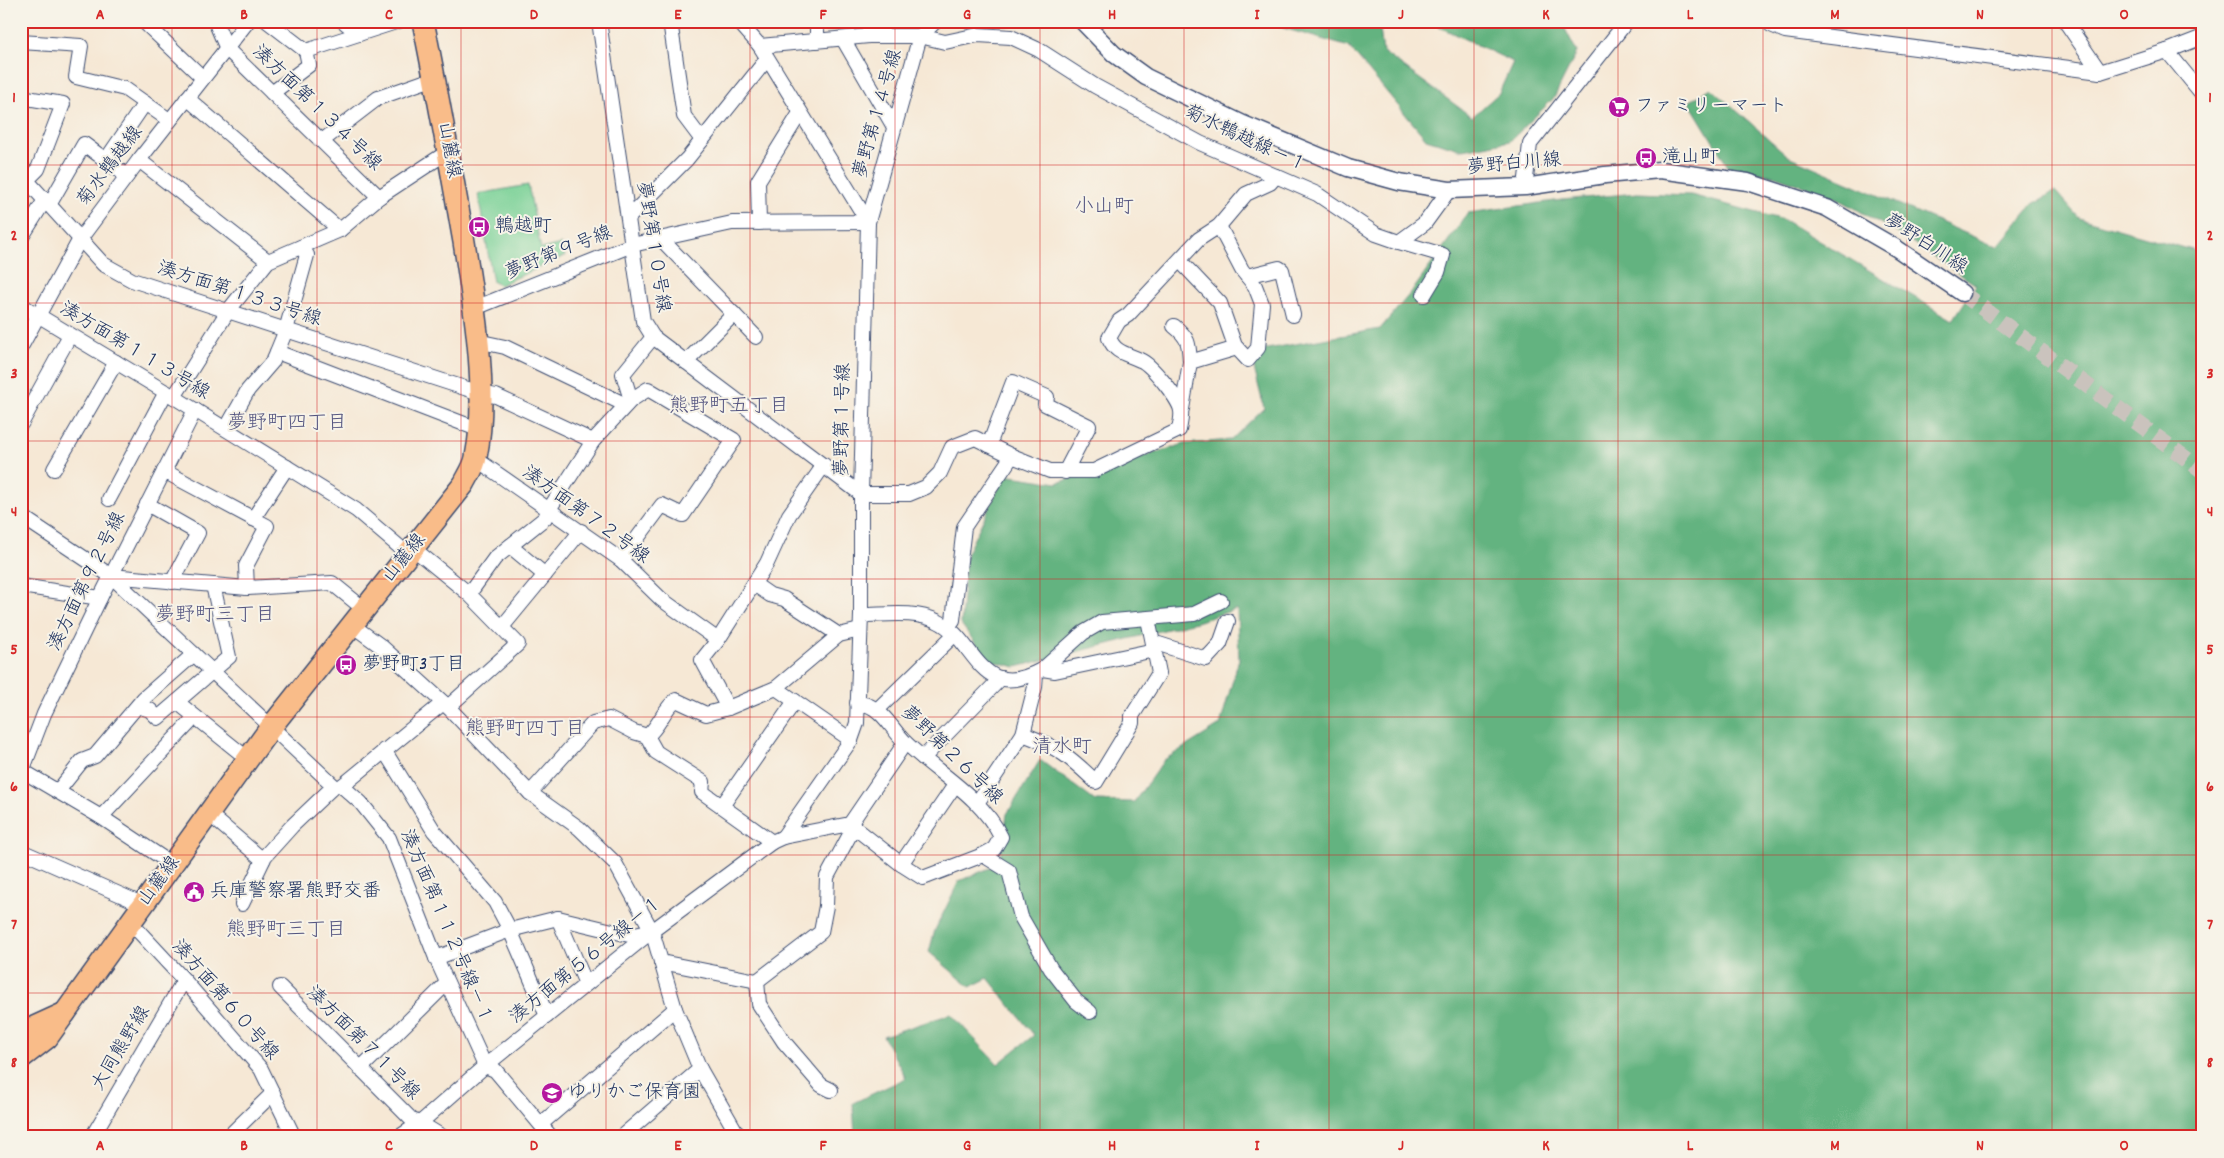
<svg xmlns="http://www.w3.org/2000/svg" width="2224" height="1158" viewBox="0 0 2224 1158" font-family="Dekko,'Klee One',sans-serif">
  <style>
    .green { fill: #7ad197; stroke: #4a807a }
    .forest { fill: #63b380; stroke: #3f716f }
    .lines { fill: none; stroke-linecap: round; stroke-linejoin: round }
    .tertiary-tunnel { stroke: #cac3bd; stroke-width: 16; stroke-dasharray: 16 8; stroke-linecap: butt }
    .minor-casing { stroke: #3c4b70; stroke-width: 16 }
    .tertiary-casing { stroke: #3c4b70; stroke-width: 19 }
    .primary-casing { stroke: #3c4b70; stroke-width: 24 }
    .minor { stroke: #fff; stroke-width: 14 }
    .tertiary { stroke: #fff; stroke-width: 16 }
    .primary { stroke: #f9bc89; stroke-width: 21 }
    .grid { fill: none; stroke: #d62828; stroke-width: 1; stroke-opacity: 0.55 }
    .labels { text-anchor: middle; dominant-baseline: central; stroke-width: 4; stroke-linejoin: round; paint-order: stroke }
    .poi-label { font-size: 19px; fill: #1b2f5e; stroke: #f7f3e8; text-anchor: start }
    .street-label { font-size: 19px; fill: #1b2f5e; stroke: #f7f3e8 }
    .neighbourhood-label { font-size: 20px; fill: #555681; stroke: #f7f3e8 }
    .neatline { fill: none; stroke: #d62828; stroke-width: 2 }
    .grid-label { font-size: 16px; text-anchor: middle; font-weight: bold; fill: #d62828 }
  </style>
  <rect width="100%" height="100%" fill="#f7f3e8"/>
  <filter id="ink" filterUnits="userSpaceOnUse"><feTurbulence type="fractalNoise" baseFrequency=".02" numOctaves="2"/><feDisplacementMap in="SourceGraphic" scale="10" xChannelSelector="R" yChannelSelector="G"/><feConvolveMatrix kernelMatrix="1 2 1 2 8 2 1 2 1" color-interpolation-filters="sRGB"/></filter>
  <filter id="wash" filterUnits="userSpaceOnUse"><feTurbulence type="fractalNoise" baseFrequency=".0096" numOctaves="4" result="noise"/><feDisplacementMap in="SourceGraphic" scale="20" xChannelSelector="R" yChannelSelector="G"/><feGaussianBlur stdDeviation="1.12" result="paint"/><feColorMatrix in="noise" values="0 0 0 0 0 0 0 0 0 0 0 0 0 0 0 0 0 1.4 0 .05"/><feComposite in="paint" operator="in"/></filter>
  <g filter="url(#wash)">
    <rect width="100%" height="100%" fill="#f6e8d5"/>
    <!-- green -->
    <path class="green" d="M528 185 541 249 561 244 565 256 500 285 493 282 478 194Z"/>
    <!-- forest -->
    <g class="forest">
      <path d="M1259 21H1379L1383 52 1472 117 1499 93 1513 62 1427 21H1561L1577 52 1554 98 1510 141 1463 150 1426 139 1349 47Z"/>
      <path d="M1711 88 1788 156 1997 247 2033 204 2055 191 2079 218 2203 253V1137H855L853 1103 906 1078 883 1036 951 1014 998 1064 1034 1035 988 978 970 987 929 952 935 930 959 881 999 864 1007 814 1040 760 1095 801 1134 802 1164 760 1220 725 1239 659 1237 609 1196 622 1016 667 988 660 961 624 966 555 1005 475 1057 483 1184 444 1231 440 1264 408 1250 352 1380 329 1413 290 1468 213 1562 200 1637 193 1691 195 1784 220 1953 320 1976 285 1906 238 1837 198 1775 176 1729 168 1689 102Z"/>
    </g>
  </g>
  <g filter="url(#ink)">
    <g class="lines">
      <!-- tertiary-tunnel -->
      <path class="tertiary-tunnel" d="M1962 293 2203 471"/>
      <!-- minor casing -->
      <g class="minor-casing">
        <g id="minor">
          <path d="M143 21 203 78"/>
          <path d="M215 21 227 49 379 197"/>
          <path d="M267 21 306 51 399 21"/>
          <path d="M343 21 359 34"/>
          <path d="M599 21 643 321 653 337 861 494H909L926 487 940 473 952 447 975 438 1012 456 1050 471H1094L1179 430C1180 424 1182 417 1181 411 1180 400 1151 364 1140 360 1126 353 1116 354 1109 338L1119 321 1128 315 1199 239 1219 226 1246 194 1270 183 1276 176"/>
          <path d="M670 21 684 116 702 140"/>
          <path d="M738 21 760 46 868 222 861 494V615L857 723 851 740 783 837"/>
          <path d="M817 21V41"/>
          <path d="M1769 21 1771 25 1785 31 2100 72 2167 51 2203 37"/>
          <path d="M2065 21 2100 72"/>
          <path d="M869 36V21"/>
          <path d="M843 39 894 127"/>
          <path d="M21 42 81 46 76 77 125 89 169 120"/>
          <path d="M760 46 869 36H920L945 42 978 35 1011 37 1039 50 1095 86 1200 143 1317 194 1376 234 1399 242 1425 223 1449 190"/>
          <path d="M2167 51 2203 95"/>
          <path d="M272 93 309 65 306 51"/>
          <path d="M21 97 63 104 38 169 27 180"/>
          <path d="M187 98 340 230"/>
          <path d="M322 141 378 98 435 78"/>
          <path d="M106 160 145 103"/>
          <path d="M139 160 268 261"/>
          <path d="M21 174 103 264 132 280 480 393 496 396 593 441"/>
          <path d="M1525 187 1530 144 1627 21"/>
          <path d="M49 205 84 144 127 176"/>
          <path d="M629 217 687 159 767 59"/>
          <path d="M759 223 758 181 800 113"/>
          <path d="M21 238 45 200"/>
          <path d="M662 240 756 337"/>
          <path d="M1399 242 1443 255 1438 272 1424 295"/>
          <path d="M1180 261 1220 303 1235 346 1248 360 1258 348 1262 304 1255 286 1242 270 1219 226"/>
          <path d="M1247 276 1279 268 1282 270 1293 315"/>
          <path d="M21 305 174 397 356 510 409 555"/>
          <path d="M475 308 632 245 732 223 868 222 920 36 936 21"/>
          <path d="M1174 326C1189 338 1189 344 1190 362"/>
          <path d="M477 341 505 347 626 405"/>
          <path d="M21 347 80 239 139 160 248 21"/>
          <path d="M277 352 480 430"/>
          <path d="M686 362 734 314"/>
          <path d="M174 397 228 311 268 261 340 230 379 197 449 151"/>
          <path d="M1182 409 1190 362 1237 348"/>
          <path d="M21 424 70 335"/>
          <path d="M226 429 248 390 273 361 277 352 286 330 307 255 301 247"/>
          <path d="M989 445 1013 382 1047 397 1045 404 1089 426 1065 472"/>
          <path d="M476 459 621 560 661 599 718 640"/>
          <path d="M54 469 116 362"/>
          <path d="M164 471 267 526 246 566 247 588"/>
          <path d="M109 499 166 392"/>
          <path d="M147 504 198 533 172 582"/>
          <path d="M21 516 111 576 334 786"/>
          <path d="M253 519 287 467"/>
          <path d="M510 546 545 575"/>
          <path d="M414 549 469 594 518 644 448 707"/>
          <path d="M621 560 662 505 683 515 734 440 648 389 631 400"/>
          <path d="M111 576 247 588 332 583 364 609"/>
          <path d="M754 584 770 595 784 599 839 635"/>
          <path d="M21 586 100 598"/>
          <path d="M469 594 495 558 545 518 548 511 593 441 631 400 623 374 653 337"/>
          <path d="M861 615C886 615 914 610 937 621 977 639 978 705 1043 669L1083 633 1102 622 1194 614 1221 601"/>
          <path d="M352 625 382 647 448 707 530 793 579 828 615 863 652 931 675 1009 700 1069 739 1137"/>
          <path d="M502 627 581 531"/>
          <path d="M948 627 953 620 964 527 1012 456"/>
          <path d="M1043 669 1055 671 1150 651 1159 644 1206 659 1220 644 1228 621"/>
          <path d="M776 688 851 740"/>
          <path d="M177 702 248 759"/>
          <path d="M138 706 150 710 158 718 229 657 213 585"/>
          <path d="M728 708 702 660 718 640 767 563 789 515 824 465"/>
          <path d="M877 710 954 635"/>
          <path d="M1023 734C1059 748 1069 756 1096 782L1132 723V716L1159 673 1148 619"/>
          <path d="M647 736C660 726 663 709 676 700L706 714 728 708 776 688 839 635 860 630"/>
          <path d="M647 736 656 752 703 782 702 792 772 842"/>
          <path d="M384 750 434 831 495 902 510 930 547 1016"/>
          <path d="M923 758 1001 678"/>
          <path d="M21 770 101 817 173 865"/>
          <path d="M21 774 44 714 100 598 195 410"/>
          <path d="M342 786 361 803 389 838 436 958 485 1066 495 1070 551 1137"/>
          <path d="M342 786 443 703"/>
          <path d="M58 791 82 761 95 756 144 698 194 654"/>
          <path d="M530 793 593 723 609 719 634 732 647 736"/>
          <path d="M977 803 1023 734 1035 687 1036 673"/>
          <path d="M722 806 795 701"/>
          <path d="M209 814 263 860"/>
          <path d="M101 817 195 717"/>
          <path d="M850 824 905 743"/>
          <path d="M21 851 144 905"/>
          <path d="M983 855 1009 871 1021 917 1051 969 1076 1001 1090 1012"/>
          <path d="M901 864 955 785"/>
          <path d="M242 904 265 856 292 826 334 786"/>
          <path d="M558 918 586 984"/>
          <path d="M131 923 184 980 261 1069 294 1137"/>
          <path d="M436 958 510 930 558 918 629 935 649 931"/>
          <path d="M661 962 757 981"/>
          <path d="M757 981 821 932 826 906 827 877 854 827"/>
          <path d="M757 981 759 1004 784 1042 821 1085 831 1090"/>
          <path d="M280 987 412 1120 420 1123 443 1137"/>
          <path d="M360 1069 447 983"/>
          <path d="M541 1124 675 1009"/>
          <path d="M92 1137 184 980"/>
          <path d="M228 1137 273 1093"/>
          <path d="M399 1137 420 1123 485 1066 652 931 772 842 783 837 850 824 901 864 923 878 983 855 994 849 1001 837C981 796 938 774 906 743 895 733 887 717 875 709 869 705 864 703 857 703"/>
          <path d="M621 1137 700 1069"/>
        </g>
      </g>
      <!-- tertiary casing -->
      <g class="tertiary-casing">
        <path id="tertiary" d="M1082 21 1114 54 1146 77 1243 124 1348 168 1399 182 1449 190 1525 187 1605 175 1660 170 1748 182 1827 208 1896 248 1962 293"/>
      </g>
      <!-- primary casing -->
      <g class="primary-casing">
        <g id="primary">
          <path d="M21 1029H30L65 1013"/>
          <path d="M21 1058 47 1038 271 727 464 484C468 476 475 466 476 457 489 392 474 306 464 242 451 168 438 95 423 21"/>
        </g>
      </g>
      <!-- minor -->
      <use href="#minor" class="minor"/>
      <!-- tertiary -->
      <use href="#tertiary" class="tertiary"/>
      <!-- primary -->
      <use href="#primary" class="primary"/>
    </g>
  </g>
  <!-- grid -->
  <path class="grid" d="M172 21V1137M317 21V1137M461 21V1137M606 21V1137M750 21V1137M895 21V1137M1040 21V1137M1184 21V1137M1329 21V1137M1474 21V1137M1618 21V1137M1763 21V1137M1907 21V1137M2052 21V1137M21 165H2203M21 303H2203M21 441H2203M21 579H2203M21 717H2203M21 855H2203M21 993H2203"/>
  <!-- icons -->
  <defs>
    <g id="supermarket-disc" transform="scale(1.125)"><circle r="9.5" fill="#b5179e" stroke="#f7f3e8"/><path d="M-6-5.5h2.5l.6 2H6L4.5 2H-2.5L-4.4-4H-6ZM-1.5 3.2a1.3 1.3 0 1 0 .1 0ZM3 3.2a1.3 1.3 0 1 0 .1 0Z" fill="#fff"/></g>
    <g id="bus-disc" transform="scale(1.125)"><circle r="9.5" fill="#b5179e" stroke="#f7f3e8"/><path d="M-5-6H5V4H4V6H2V4H-2V6H-4V4H-5ZM-3.5-4V0h7V-4ZM-3.5 1.2v1.5H-2V1.2ZM2 1.2v1.5H3.5V1.2Z" fill="#fff"/></g>
    <g id="civic-disc" transform="scale(1.125)"><circle r="9.5" fill="#b5179e" stroke="#f7f3e8"/><path d="M-.6-6.5H3V-4.5H.6V-3L4-1V1h2V6H-6V1h2V-1L-.6-3ZM-1.2 2.5V6h2.4V2.5Z" fill="#fff"/></g>
    <g id="school-disc" transform="scale(1.125)"><circle r="9.5" fill="#b5179e" stroke="#f7f3e8"/><path d="M0-5L7-2L0 1L-7-2ZM-4 1L0 2.5L4 1V4Q0 6-4 4Z" fill="#fff"/></g>
  </defs>
  <g fill-rule="evenodd">
    <use href="#supermarket-disc" x="1619" y="107"/>
    <use href="#bus-disc" x="1646" y="158"/>
    <use href="#bus-disc" x="479" y="227"/>
    <use href="#bus-disc" x="346" y="665"/>
    <use href="#civic-disc" x="194" y="892"/>
    <use href="#school-disc" x="552" y="1093"/>
  </g>
  <g class="labels">
    <!-- poi labels -->
    <g class="poi-label">
      <text x="1635" y="107">ファミリーマート</text>
      <text x="1662" y="158">滝山町</text>
      <text x="495" y="227">鵯越町</text>
      <text x="362" y="665">夢野町3丁目</text>
      <text x="210" y="892">兵庫警察署熊野交番</text>
      <text x="568" y="1093">ゆりかご保育園</text>
    </g>
    <!-- street labels -->
    <g class="street-label">
      <text transform="translate(316 109) rotate(44)">湊方面第１３４号線</text>
      <text transform="translate(879 114) rotate(-74)">夢野第１４号線</text>
      <text transform="translate(1245 140) rotate(25)">菊水鵯越線ー１</text>
      <text transform="translate(448 150) rotate(80)">山麓線</text>
      <text transform="translate(1514 165) rotate(-5)">夢野白川線</text>
      <text transform="translate(111 167) rotate(-53)">菊水鵯越線</text>
      <text transform="translate(1925 245) rotate(33)">夢野白川線</text>
      <text transform="translate(652 247) rotate(81)">夢野第１０号線</text>
      <text transform="translate(559 254) rotate(-22)">夢野第９号線</text>
      <text transform="translate(239 295) rotate(18)">湊方面第１３３号線</text>
      <text transform="translate(134 352) rotate(31)">湊方面第１１３号線</text>
      <text transform="translate(844 420) rotate(-89)">夢野第１号線</text>
      <text transform="translate(585 516) rotate(36)">湊方面第７２号線</text>
      <text transform="translate(405 559) rotate(-51)">山麓線</text>
      <text transform="translate(88 582) rotate(-64)">湊方面第９２号線</text>
      <text transform="translate(951 756) rotate(44)">夢野第２６号線</text>
      <text transform="translate(160 882) rotate(-54)">山麓線</text>
      <text transform="translate(445 927) rotate(67)">湊方面第１１２号線－１</text>
      <text transform="translate(587 961) rotate(-39)">湊方面第５６号線－１</text>
      <text transform="translate(224 1001) rotate(49)">湊方面第６０号線</text>
      <text transform="translate(362 1044) rotate(45)">湊方面第７１号線</text>
      <text transform="translate(122 1049) rotate(-59)">大同熊野線</text>
    </g>
    <!-- neighbourhood labels -->
    <g class="neighbourhood-label">
      <text x="1104" y="208">小山町</text>
      <text x="729" y="407">熊野町五丁目</text>
      <text x="287" y="424">夢野町四丁目</text>
      <text x="215" y="616">夢野町三丁目</text>
      <text x="525" y="730">熊野町四丁目</text>
      <text x="1062" y="748">清水町</text>
      <text x="286" y="931">熊野町三丁目</text>
    </g>
  </g>
  <!-- margin -->
  <rect width="2224" height="1158" fill="none" stroke="#f7f3e8" stroke-width="55"/>
  <rect x="28" y="28" width="2168" height="1102" class="neatline"/>
  <g class="grid-label">
    <text x="100" y="19">A</text>
    <text x="244" y="19">B</text>
    <text x="389" y="19">C</text>
    <text x="534" y="19">D</text>
    <text x="678" y="19">E</text>
    <text x="823" y="19">F</text>
    <text x="967" y="19">G</text>
    <text x="1112" y="19">H</text>
    <text x="1257" y="19">I</text>
    <text x="1401" y="19">J</text>
    <text x="1546" y="19">K</text>
    <text x="1690" y="19">L</text>
    <text x="1835" y="19">M</text>
    <text x="1980" y="19">N</text>
    <text x="2124" y="19">O</text>
    <text x="14" y="102">1</text>
    <text x="2210" y="102">1</text>
    <text x="14" y="240">2</text>
    <text x="2210" y="240">2</text>
    <text x="14" y="378">3</text>
    <text x="2210" y="378">3</text>
    <text x="14" y="516">4</text>
    <text x="2210" y="516">4</text>
    <text x="14" y="654">5</text>
    <text x="2210" y="654">5</text>
    <text x="14" y="791">6</text>
    <text x="2210" y="791">6</text>
    <text x="14" y="929">7</text>
    <text x="2210" y="929">7</text>
    <text x="14" y="1067">8</text>
    <text x="2210" y="1067">8</text>
    <text x="100" y="1150">A</text>
    <text x="244" y="1150">B</text>
    <text x="389" y="1150">C</text>
    <text x="534" y="1150">D</text>
    <text x="678" y="1150">E</text>
    <text x="823" y="1150">F</text>
    <text x="967" y="1150">G</text>
    <text x="1112" y="1150">H</text>
    <text x="1257" y="1150">I</text>
    <text x="1401" y="1150">J</text>
    <text x="1546" y="1150">K</text>
    <text x="1690" y="1150">L</text>
    <text x="1835" y="1150">M</text>
    <text x="1980" y="1150">N</text>
    <text x="2124" y="1150">O</text>
  </g>
</svg>
